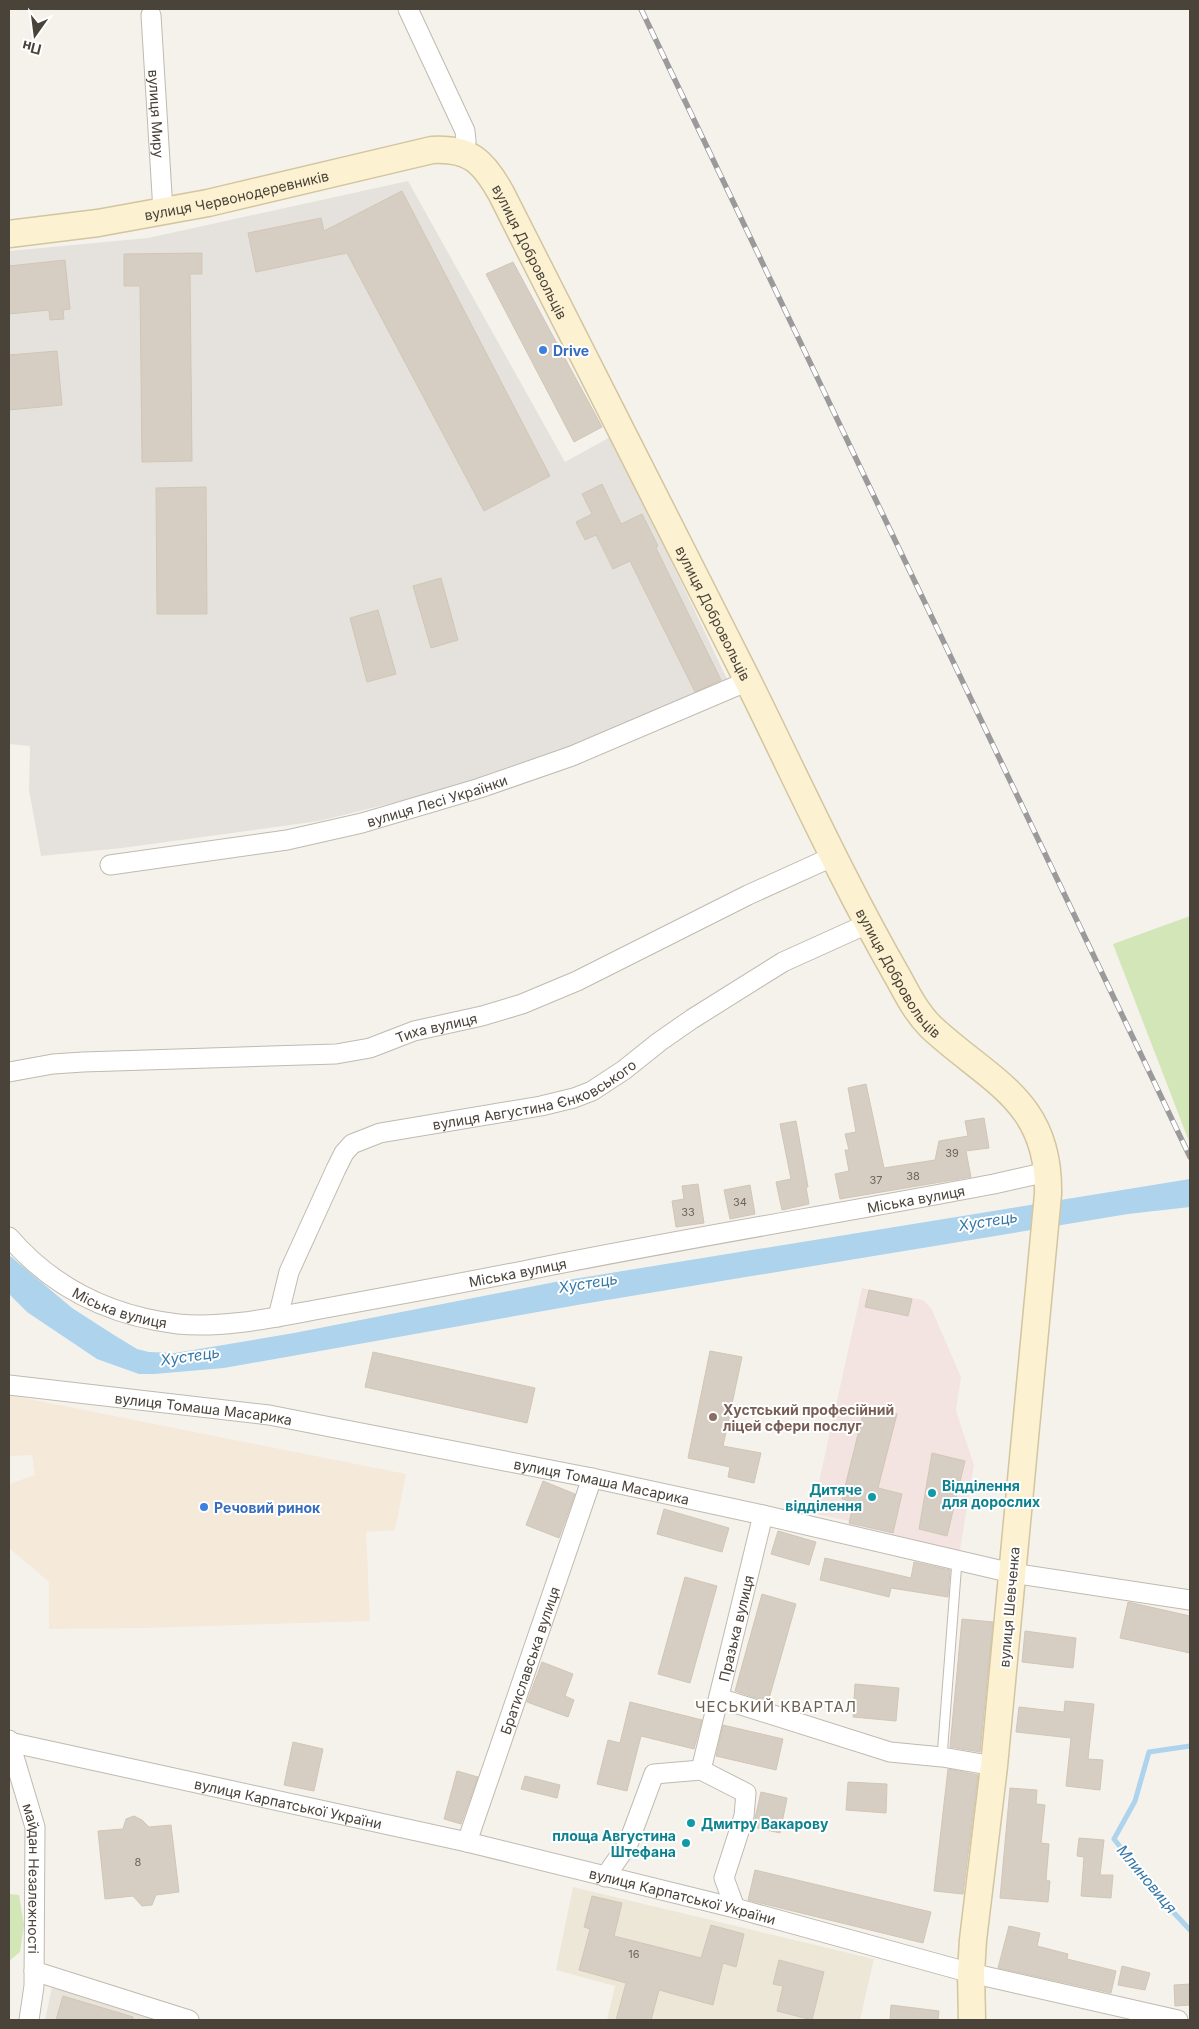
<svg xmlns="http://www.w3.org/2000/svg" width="1199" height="2029" viewBox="0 0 1199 2029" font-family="Inter,sans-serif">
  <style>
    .residential { fill: #e9e4db }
    .commercial { fill: #f5e9da }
    .industrial { fill: #e5e2dd }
    .education { fill: #ede7d7 }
    .medical { fill: #f4e4e1 }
    .green { fill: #d2e6b8 }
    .water { fill: #add3ed }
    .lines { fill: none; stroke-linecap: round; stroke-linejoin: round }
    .stream { stroke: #add3ed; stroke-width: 5 }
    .building { fill: #d6cec2; stroke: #d1c6b6 }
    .lane-casing { stroke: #c0baaf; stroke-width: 11 }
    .street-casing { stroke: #c0baaf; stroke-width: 21 }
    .secondary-casing { stroke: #d2c59f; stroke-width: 29 }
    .lane { stroke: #fff; stroke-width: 9 }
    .street { stroke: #fff; stroke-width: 19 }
    .secondary { stroke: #fcf1d0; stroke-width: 26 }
    .rail-casing { stroke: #9a9a9a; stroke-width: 5.5 }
    .rail { stroke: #fff; stroke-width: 4; stroke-dasharray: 11; stroke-linecap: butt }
    .shop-dot { fill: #3f7fe0; stroke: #fff; stroke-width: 2 }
    .education-dot { fill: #8d6e63; stroke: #fff; stroke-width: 2 }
    .culture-dot { fill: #0f9aa8; stroke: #fff; stroke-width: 2 }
    .labels { text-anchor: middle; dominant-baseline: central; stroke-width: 4; stroke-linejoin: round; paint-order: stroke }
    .number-label { font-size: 11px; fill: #6d665c }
    .street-label { font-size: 14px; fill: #4a433a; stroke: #fff }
    .shop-label { font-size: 14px; font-weight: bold; fill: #366cbe; stroke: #fff; text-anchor: start }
    .education-label { font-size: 14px; font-weight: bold; fill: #785e54; stroke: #fff; text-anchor: start }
    .culture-label { font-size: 14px; font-weight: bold; fill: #0d838f; stroke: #fff; text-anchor: start }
    .water-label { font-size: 15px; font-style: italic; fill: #3679a9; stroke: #fff }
    .neighbourhood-label { font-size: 15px; letter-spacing: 1px; fill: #6c6152; stroke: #fff }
  </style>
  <rect width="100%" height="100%" fill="#f5f2ec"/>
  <!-- residential -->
  <path class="residential" d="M54 1978 186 2020H45Z"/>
  <!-- commercial -->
  <path class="commercial" d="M9 1395 406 1474 395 1530 366 1532 370 1621 143 1628 49 1629V1582L9 1548V1484L35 1475 32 1455 9 1456Z"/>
  <!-- industrial -->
  <path class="industrial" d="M408 181 565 462 612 436 727 679 565 751 429 794 319 821 122 848 41 856 29 790 30 746 9 744V251L148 238Z"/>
  <!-- education -->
  <path class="education" d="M573 1887 874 1959 860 2020H607L615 1986 556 1970Z"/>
  <!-- medical -->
  <path class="medical" d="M862 1288 923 1300 931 1308 961 1377 956 1411 974 1465 959 1556 892 1539V1533L860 1526 858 1528H849V1521L812 1513Z"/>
  <!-- green -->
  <g class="green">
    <path d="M1190 916V1144L1113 944Z"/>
    <path d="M9 1892 10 1894 19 1895 24 1925 20 1952 9 1961Z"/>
  </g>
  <!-- water -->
  <path class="water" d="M1190 1179V1207L1128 1214 583 1304 224 1368 154 1374H139L97 1359 27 1312 9 1294V1255L72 1308 114 1335 137 1349 149 1352 175 1353 294 1333 555 1282Z"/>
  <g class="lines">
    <!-- stream -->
    <path class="stream" d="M1190 1746 1149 1752 1135 1801 1114 1839 1162 1900 1190 1930"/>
  </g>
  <!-- building -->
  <g class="building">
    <path d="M402 191 550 476 484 511 347 253 256 272 248 233 321 218 324 231Z"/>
    <path d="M202 253V274H190L192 461 142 462 140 286H124V254Z"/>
    <path d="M65 260 70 309 63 310 64 319 50 320 49 310 9 314V266Z"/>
    <path d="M513 262 602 427 574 442 486 274Z"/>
    <path d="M57 351 62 405 9 410V355Z"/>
    <path d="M602 484 621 524 642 514 658 546 656 548 721 680 695 692 630 561 613 569 596 535 585 540 576 522 592 514 582 494Z"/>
    <path d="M206 487 207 614H157L156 488Z"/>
    <path d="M441 578 458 640 431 648 413 586Z"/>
    <path d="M378 610 396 674 367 682 350 618Z"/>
    <path d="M866 1084 884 1168 935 1160 939 1141 968 1136 965 1121 984 1118 989 1148 966 1151 971 1177 840 1199 835 1174 849 1171 845 1150H849L845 1134 856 1132 848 1088Z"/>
    <path d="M796 1121 808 1187H806L809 1204 782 1210 776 1182 791 1179 780 1124Z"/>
    <path d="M698 1184 704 1223 676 1227 672 1201 684 1199 682 1186Z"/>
    <path d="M750 1185 755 1214 730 1219 724 1190Z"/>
    <path d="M869 1290 912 1299 908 1316 865 1307Z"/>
    <path d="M710 1351 742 1357 723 1446 761 1453 754 1483 728 1477 730 1467 688 1458Z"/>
    <path d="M373 1352 535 1388 527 1423 365 1387Z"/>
    <path d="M865 1406 897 1414 878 1488 902 1494 893 1533 849 1523 854 1502 842 1499Z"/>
    <path d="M932 1453 965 1461 947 1536 919 1529Z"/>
    <path d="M543 1481 575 1494 559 1538 526 1525Z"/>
    <path d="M664 1509 729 1528 722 1552 657 1534Z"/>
    <path d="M778 1531 816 1542 809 1565 771 1554Z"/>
    <path d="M825 1558 911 1578 914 1562 950 1570 948 1597 891 1588 889 1597 820 1580Z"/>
    <path d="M685 1577 717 1586 690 1683 658 1674Z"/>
    <path d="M762 1594 796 1604 768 1702 735 1691Z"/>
    <path d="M1128 1602 1190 1616V1653L1120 1638Z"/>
    <path d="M962 1619 993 1622 980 1752 950 1747Z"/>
    <path d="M1025 1631 1076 1638 1073 1668 1022 1662Z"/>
    <path d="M542 1662 573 1674 565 1696 574 1700 568 1717 527 1702Z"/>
    <path d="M855 1684 899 1688 896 1721 853 1717Z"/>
    <path d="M1065 1701 1094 1704 1088 1759 1103 1760 1100 1790 1066 1786 1071 1738 1016 1732 1019 1707 1064 1712Z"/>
    <path d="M630 1702 702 1720 694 1749 641 1736 627 1791 597 1784 608 1740 620 1743Z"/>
    <path d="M723 1725 783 1739 776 1770 716 1756Z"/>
    <path d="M293 1742 323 1749 314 1791 284 1785Z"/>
    <path d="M948 1769 978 1775 963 1894 934 1891Z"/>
    <path d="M457 1771 478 1777 461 1824 444 1819Z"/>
    <path d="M525 1776 560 1785 557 1798 521 1789Z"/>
    <path d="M848 1782 887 1784 886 1813 846 1810Z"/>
    <path d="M1010 1788 1037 1790 1036 1804 1045 1805 1041 1843 1049 1844 1046 1880 1050 1881 1048 1902 1000 1898Z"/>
    <path d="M761 1792 787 1798 780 1833 753 1827Z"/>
    <path d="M134 1816 142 1820 149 1827 171 1825 179 1892 156 1895 152 1905 142 1906 133 1896 105 1899 98 1831 123 1829 126 1819Z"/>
    <path d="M1079 1838 1104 1840 1100 1875H1113L1111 1898 1081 1896 1084 1857 1077 1856Z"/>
    <path d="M755 1870 931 1912 923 1943 748 1900Z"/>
    <path d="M592 1896 622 1903 614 1936 701 1958 711 1925 744 1934 736 1967 723 1963 713 2005 659 1990 651 2020H616L626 1983 579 1970 590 1929 584 1927Z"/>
    <path d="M1009 1926 1040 1933 1037 1946 1068 1954 1067 1959 1116 1971 1111 1993 998 1968Z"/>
    <path d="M779 1960 824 1972 812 2020 777 2011 783 1986 773 1984Z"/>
    <path d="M1122 1966 1150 1973 1145 1990 1118 1985Z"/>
    <path d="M1190 1984V2005L1175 2006 1174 1985Z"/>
    <path d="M63 1996 133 2017V2020H56Z"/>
    <path d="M891 2005 939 2011 938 2020H890Z"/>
  </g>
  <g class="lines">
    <!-- lane casing -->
    <g class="lane-casing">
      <path id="lane" d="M942 1757 957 1561"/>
    </g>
    <!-- street casing -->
    <g class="street-casing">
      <g id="street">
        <path d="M408 9 465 131 466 141 463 152"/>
        <path id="s1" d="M151 15 163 211"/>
        <path id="s2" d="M110 865 287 840 362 823 480 788 572 756 748 681"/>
        <path id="s3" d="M9 1072 53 1064 83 1062 336 1054 370 1048 414 1031 482 1016 522 1004 577 981 748 895 832 857"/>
        <path id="s4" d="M9 1237C53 1288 111 1316 178 1324 225 1329 280 1316 326 1308 392 1296 457 1284 523 1271 679 1239 837 1214 994 1184L1047 1172"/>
        <path id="s5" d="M278 1317 289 1272 336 1169 344 1153 352 1144 380 1133 541 1106 574 1098 592 1091 624 1070 659 1042 692 1019 783 962 867 924"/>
        <path id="s6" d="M9 1385 269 1415 592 1478 763 1515 1012 1573 1190 1600"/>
        <path d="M719 1698 890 1752 942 1757 994 1766"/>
        <path id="s7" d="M9 1740 35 1827 34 1986 29 2020"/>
        <path id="s8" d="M9 1742 467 1842 735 1908 971 1973 1178 2020"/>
        <path id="s9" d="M701 1770 763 1515"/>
        <path id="s10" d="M467 1842 592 1478"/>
        <path d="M605 1877 628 1844 654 1774 701 1770 746 1793 744 1816 724 1878 735 1908"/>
        <path d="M34 1971 189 2020"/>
      </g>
    </g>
    <!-- secondary casing -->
    <g class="secondary-casing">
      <g id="secondary">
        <path id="s11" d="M9 234 98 223 208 203 432 150C470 148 483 161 501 193 582 355 666 517 747 679 797 780 843 882 899 979 908 996 917 1013 931 1027 990 1082 1050 1100 1048 1194L994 1766 973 1940 971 1973 972 2020"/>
      </g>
    </g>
    <!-- lane -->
    <use href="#lane" class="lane"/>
    <!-- street -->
    <use href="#street" class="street"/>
    <!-- secondary -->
    <use href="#secondary" class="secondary"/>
    <!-- rail casing -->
    <g class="rail-casing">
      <path id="rail" d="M641 9 1190 1157"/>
    </g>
    <!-- rail -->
    <use href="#rail" class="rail"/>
  </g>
  <!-- markers -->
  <g class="shop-dot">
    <circle cx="543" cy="350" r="5"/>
    <circle cx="204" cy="1507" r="5"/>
  </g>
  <circle class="education-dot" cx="713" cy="1417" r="5"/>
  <g class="culture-dot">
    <circle cx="932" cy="1493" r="5"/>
    <circle cx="872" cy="1497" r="5"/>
    <circle cx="691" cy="1823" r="5"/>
    <circle cx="686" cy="1843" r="5"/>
  </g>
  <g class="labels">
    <!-- number labels -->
    <g class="number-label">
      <text x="952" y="1153">39</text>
      <text x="913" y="1176">38</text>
      <text x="876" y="1180">37</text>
      <text x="740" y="1202">34</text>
      <text x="688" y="1212">33</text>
      <text x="138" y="1862">8</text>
      <text x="634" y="1954">16</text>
    </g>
    <!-- street labels -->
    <g class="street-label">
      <text stroke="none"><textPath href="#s1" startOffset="99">вулиця Миру</textPath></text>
      <text stroke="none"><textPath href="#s11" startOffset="231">вулиця Червонодеревників</textPath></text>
      <text stroke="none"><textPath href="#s11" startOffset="585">вулиця Добровольців</textPath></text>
      <text stroke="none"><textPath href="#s11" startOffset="990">вулиця Добровольців</textPath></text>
      <text stroke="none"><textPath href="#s2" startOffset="334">вулиця Лесі Українки</textPath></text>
      <text stroke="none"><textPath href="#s11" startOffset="1395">вулиця Добровольців</textPath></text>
      <text stroke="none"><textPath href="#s3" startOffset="432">Тиха вулиця</textPath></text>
      <text stroke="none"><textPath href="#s5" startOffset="380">вулиця Августина Єнковського</textPath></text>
      <text stroke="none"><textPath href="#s4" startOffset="944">Міська вулиця</textPath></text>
      <text stroke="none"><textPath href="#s4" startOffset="539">Міська вулиця</textPath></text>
      <text stroke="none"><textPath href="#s4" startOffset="134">Міська вулиця</textPath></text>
      <text stroke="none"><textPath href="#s6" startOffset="196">вулиця Томаша Масарика</textPath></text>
      <text stroke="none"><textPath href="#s6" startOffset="601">вулиця Томаша Масарика</textPath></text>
      <text transform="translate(1009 1607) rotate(-85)">вулиця Шевченка</text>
      <text stroke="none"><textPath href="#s9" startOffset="146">Празька вулиця</textPath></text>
      <text stroke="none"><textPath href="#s10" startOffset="192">Братиславська вулиця</textPath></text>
      <text stroke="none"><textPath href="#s8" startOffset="286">вулиця Карпатської України</textPath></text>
      <text stroke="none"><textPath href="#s7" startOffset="142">майдан Незалежності</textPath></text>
      <text stroke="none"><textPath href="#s8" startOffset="691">вулиця Карпатської України</textPath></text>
    </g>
    <!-- shop labels -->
    <g class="shop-label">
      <text x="553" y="350">Drive</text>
      <text x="214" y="1507">Речовий ринок</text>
    </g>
    <!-- education labels -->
    <g class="education-label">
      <text x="723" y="1409">Хустський професійний<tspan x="723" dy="16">ліцей сфери послуг</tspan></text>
    </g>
    <!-- culture labels -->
    <g class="culture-label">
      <text x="942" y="1485">Відділення<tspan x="942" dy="16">для дорослих</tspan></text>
      <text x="862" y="1489" text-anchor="end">Дитяче<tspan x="862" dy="16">відділення</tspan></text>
      <text x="701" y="1823">Дмитру Вакарову</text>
      <text x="676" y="1835" text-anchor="end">площа Августина<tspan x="676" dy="16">Штефана</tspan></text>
    </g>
    <!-- water labels -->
    <g class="water-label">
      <text transform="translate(988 1221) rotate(-9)">Хустець</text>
      <text transform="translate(588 1283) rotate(-9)">Хустець</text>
      <text transform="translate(190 1356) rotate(-8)">Хустець</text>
      <text transform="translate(1147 1879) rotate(50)">Млиновиця</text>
    </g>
    <!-- neighbourhood labels -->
    <g class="neighbourhood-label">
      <text x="776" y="1706">ЧЕСЬКИЙ КВАРТАЛ</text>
    </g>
  </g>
  <!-- border -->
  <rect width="1199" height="2029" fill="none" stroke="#4a433a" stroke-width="20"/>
  <!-- north arrow -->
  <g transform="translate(35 35) rotate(194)" stroke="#ffffff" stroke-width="4" paint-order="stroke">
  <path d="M0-4L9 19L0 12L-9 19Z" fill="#4a433a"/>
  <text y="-8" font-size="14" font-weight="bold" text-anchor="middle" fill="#4a433a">Пн</text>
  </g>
</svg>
